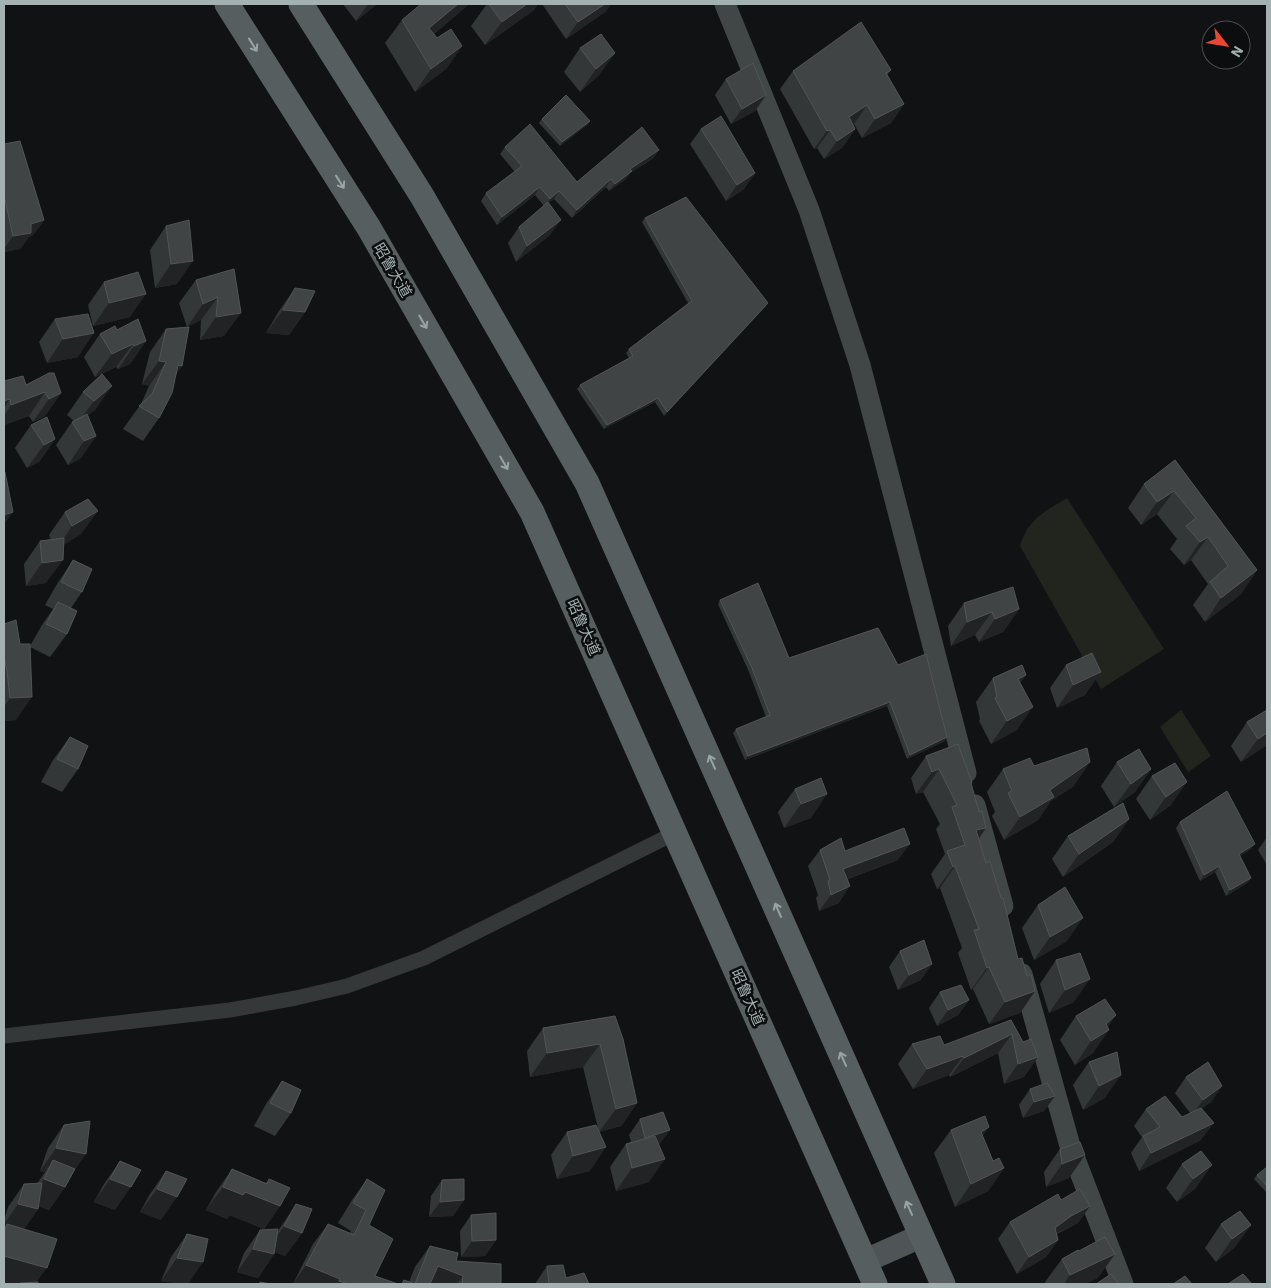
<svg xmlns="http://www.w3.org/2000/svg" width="1271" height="1288" viewBox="0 0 1271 1288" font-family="'IBM Plex Sans','Noto Sans SC',sans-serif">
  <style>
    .green { fill: #21251e }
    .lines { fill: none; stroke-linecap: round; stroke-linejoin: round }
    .minor { stroke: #343839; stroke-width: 15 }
    .secondary { stroke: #414647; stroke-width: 21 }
    .primary { stroke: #4f5556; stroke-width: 24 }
    .trunk { stroke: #575e5f; stroke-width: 25 }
    .wall { fill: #343738 }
    .shaded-wall { fill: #212324 }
    .building { fill: #404445; stroke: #505557 }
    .oneway { stroke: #98a5a6 }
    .labels { text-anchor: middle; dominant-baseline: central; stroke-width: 5; stroke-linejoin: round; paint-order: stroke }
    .street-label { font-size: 15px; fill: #a3b1b3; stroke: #0c0d0e }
  </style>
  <rect width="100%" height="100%" fill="#111213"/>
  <!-- green -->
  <g class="green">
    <path d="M1067 498 1164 649 1101 689 1020 546C1028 519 1044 512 1067 498Z"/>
    <path d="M1181 710 1211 756 1188 772 1160 727Z"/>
  </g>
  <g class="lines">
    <!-- minor -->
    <path class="minor" d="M4 1036 230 1010 296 998 347 986 424 958 675 833"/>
    <!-- secondary -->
    <g class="secondary">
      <path d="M725 4 809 210 860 365 966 773"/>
      <path d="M975 805 1003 906"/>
      <path d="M1022 974 1070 1146 1123 1284"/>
    </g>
    <!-- primary -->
    <path class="primary" d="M865 1261 921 1236"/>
    <!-- trunk -->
    <g class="trunk">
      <path d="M227 4 369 228 532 512 875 1284"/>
      <path d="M301 4 422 196 587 483 943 1284"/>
    </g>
  </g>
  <!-- wall -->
  <g class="wall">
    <path d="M343 4H377L356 21Z"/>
    <path d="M469 4 434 34 437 38 462 46 446 69 415 92 385 43 402 20Z"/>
    <path d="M487 4H538L534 10 485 45 471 26Z"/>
    <path d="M542 4H611L605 12 566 39Z"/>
    <path d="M580 48 615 53 598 76 580 92 564 72Z"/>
    <path d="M891 70 887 75 904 104 891 123 862 138 854 124 853 125 855 129 842 148 824 159 817 148 814 149 780 89 793 71Z"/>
    <path d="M726 79 766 95 755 111 731 124 715 95Z"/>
    <path d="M542 119 590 121 587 125 560 146 539 123Z"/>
    <path d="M701 129 755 173 744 189 726 201 690 144Z"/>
    <path d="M4 144 44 220 33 235 29 237 20 249 4 252Z"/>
    <path d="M505 147 577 182 654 158 630 173 626 179 609 191 606 187 572 218 554 199 548 203 550 235 516 262 508 243 519 227 544 206 535 195 497 225 481 201 486 193 515 172 500 154Z"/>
    <path d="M645 218 768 303 765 307 664 416 655 402 604 429 577 389 580 385 629 358 626 353 629 349 688 303 642 222Z"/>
    <path d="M166 226 177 284 155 288 150 250Z"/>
    <path d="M234 269 224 336 200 340 201 320 187 327 182 366 176 374 159 418 143 441 123 429 141 404 149 386 142 384 150 352 166 329 187 327 179 303 196 280Z"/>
    <path d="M104 282 130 317 93 326 88 305Z"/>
    <path d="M295 288 305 312 289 335 266 333 279 311Z"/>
    <path d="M55 319 78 357 47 363 39 342Z"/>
    <path d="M117 330 146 341 130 364 118 369 116 367 95 377 84 357 100 334Z"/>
    <path d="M102 374 96 409 88 415 96 436 80 459 68 465 56 445 72 422 74 421 67 415 83 392Z"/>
    <path d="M4 381 26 385 61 393 45 416 33 422 29 416 4 425Z"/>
    <path d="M31 425 55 439 39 462 27 468 15 448Z"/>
    <path d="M1175 460 1257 570 1241 594 1205 622 1193 605 1208 584 1191 560 1184 565 1170 549 1177 539 1157 514 1141 525 1128 508 1144 484Z"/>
    <path d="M65 512 81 534 63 545 46 583 26 586 24 564 40 541 51 540 49 535Z"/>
    <path d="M73 560 82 592 71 608 67 634 50 657 30 647 16 720 4 721V624L20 644 30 646 42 625 53 609 45 605 57 584Z"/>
    <path d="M720 600 789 658 898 665 947 737 945 741 907 759 887 706 745 760 733 733 736 729 766 717 749 672 718 604Z"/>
    <path d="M964 603 1019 609 1003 632 979 642 975 635 951 646 948 626Z"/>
    <path d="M1066 665 1085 695 1057 708 1050 688Z"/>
    <path d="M1026 675 1020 683 1017 730 991 744 979 721 980 719 976 702 993 678Z"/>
    <path d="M1247 722 1267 745 1241 762 1231 746Z"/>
    <path d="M70 737 78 769 62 792 41 782 53 760Z"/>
    <path d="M926 756 972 783 971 785 979 839 986 863 1018 959 1035 991 1020 1013 989 1024 973 989 971 990 958 953 962 948 940 888 937 889 931 874 945 854 936 829 940 824 923 792 916 794 911 778Z"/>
    <path d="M1117 762 1151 769 1135 792 1114 807 1101 786Z"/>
    <path d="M1175 763 1171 805 1150 820 1136 799 1152 776Z"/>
    <path d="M1034 766 1074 786 1051 801 1038 820 1004 840 992 816 995 812 987 792 1003 769Z"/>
    <path d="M795 789 811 818 784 828 778 812Z"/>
    <path d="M1129 819 1113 842 1063 877 1052 859 1068 836Z"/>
    <path d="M1180 822 1251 849 1240 856 1251 878 1247 883 1226 896 1215 872 1200 881 1176 828Z"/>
    <path d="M1267 837V865L1258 850Z"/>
    <path d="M820 850 845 851 898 860 848 879 839 903 819 911 816 898 818 895 808 866Z"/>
    <path d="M1038 905 1067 941 1034 960 1022 928Z"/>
    <path d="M900 951 921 980 898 990 889 967Z"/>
    <path d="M1056 960 1074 1002 1049 1013 1040 984Z"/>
    <path d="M940 992 969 1000 958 1015 937 1026 929 1008Z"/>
    <path d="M615 1016 637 1103 621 1126 599 1132 583 1067 530 1077 527 1051 543 1028Z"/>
    <path d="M1076 1016 1108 1028 1093 1053 1075 1065 1060 1040Z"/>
    <path d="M1011 1020 1023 1042 1038 1057 1024 1077 1004 1084 998 1053 950 1077 949 1075 913 1089 898 1064 912 1044 944 1045Z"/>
    <path d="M1089 1062 1105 1098 1083 1110 1073 1085Z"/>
    <path d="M1186 1077 1222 1086 1211 1102 1202 1108 1201 1140 1139 1171 1131 1153 1142 1137 1134 1126 1146 1109 1182 1117 1190 1113 1175 1093Z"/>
    <path d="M282 1081 291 1113 275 1136 254 1126 266 1104Z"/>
    <path d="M1030 1089 1055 1096 1044 1111 1023 1118 1019 1105Z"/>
    <path d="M640 1119 659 1145 649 1182 616 1191 610 1167 626 1144 631 1142 629 1135Z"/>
    <path d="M64 1125 73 1173 65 1187 49 1210 38 1206V1209L24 1229 38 1284H4V1221L8 1207 24 1184H37L45 1172 40 1171 48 1148Z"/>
    <path d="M951 1130 983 1137 993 1161 1004 1168 988 1191 955 1207 934 1153Z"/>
    <path d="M567 1132 590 1171 557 1179 551 1155Z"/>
    <path d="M1060 1149 1069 1178 1046 1187 1044 1172Z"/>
    <path d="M1201 1151 1196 1188 1177 1202 1166 1188 1182 1164Z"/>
    <path d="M120 1161 115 1210 94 1202 104 1184Z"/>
    <path d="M1267 1167V1193L1254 1179 1257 1175Z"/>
    <path d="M232 1169 266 1183 269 1179 280 1206 264 1229 229 1215 227 1219 206 1210 216 1192Z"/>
    <path d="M166 1171 161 1220 140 1212 150 1194Z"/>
    <path d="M367 1179 369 1225 375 1276 398 1284H293L313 1244 328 1224 350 1233 351 1231 338 1223 352 1200Z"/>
    <path d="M442 1180 464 1200 453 1216 429 1217 431 1196Z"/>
    <path d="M1061 1200 1090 1206 1078 1223 1057 1234 1058 1240 1046 1257 1017 1274 998 1239 1010 1222Z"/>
    <path d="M296 1204 302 1233 285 1256 275 1252 274 1254 258 1278 237 1272 244 1253 260 1230 278 1231Z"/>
    <path d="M471 1215 496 1240 485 1256 461 1257 460 1231Z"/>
    <path d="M1221 1224 1251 1225 1234 1248 1216 1262 1205 1248Z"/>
    <path d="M187 1234 208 1239 161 1281 171 1257Z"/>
    <path d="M430 1246 456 1261 501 1284H402L404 1280 409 1282 415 1267Z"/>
    <path d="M1062 1259 1098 1278 1084 1284H1046L1045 1282Z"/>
    <path d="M547 1266 566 1278 589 1284H535Z"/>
  </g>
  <!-- shaded-wall -->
  <g class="shaded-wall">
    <path d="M368 4H377L356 21Z"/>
    <path d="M458 4H469L418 47 429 28Z"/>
    <path d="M527 4H538L534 10 485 45 502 22Z"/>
    <path d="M605 4H611L605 12 566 39 578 22Z"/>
    <path d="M462 46 446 69 415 92 431 69Z"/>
    <path d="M615 53 598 76 580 92 596 69Z"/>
    <path d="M766 95 755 111 731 124 742 109Z"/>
    <path d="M904 104 891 123 862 138 875 119Z"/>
    <path d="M867 105 854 124 836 136 849 117Z"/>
    <path d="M590 121 587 125 560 146 562 142Z"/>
    <path d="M855 129 842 148 824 159 837 141Z"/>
    <path d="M830 130 817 148 814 149 827 131Z"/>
    <path d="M659 150 654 158 630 173 626 179 609 191 615 184 630 169Z"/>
    <path d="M755 173 744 189 726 201 737 185Z"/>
    <path d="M611 179 606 187 572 218 577 210Z"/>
    <path d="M540 187 535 195 497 225 502 217Z"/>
    <path d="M559 191 554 199 545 206 550 199Z"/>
    <path d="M44 220 33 235 29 237 20 249 4 252V249L13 236 31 224Z"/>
    <path d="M561 220 550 235 516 262 527 246Z"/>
    <path d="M193 261 177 284 155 288 171 264Z"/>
    <path d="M146 294 130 317 93 326 109 303Z"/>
    <path d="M218 297 201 320 187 327 203 304Z"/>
    <path d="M768 303 765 307 664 416 667 412Z"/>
    <path d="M283 310 305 312 289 335 266 333Z"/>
    <path d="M241 313 224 336 200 340 216 317Z"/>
    <path d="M94 333 78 357 47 363 63 339Z"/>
    <path d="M146 341 130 364 118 369 134 346Z"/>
    <path d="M133 344 116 367 95 377 112 354Z"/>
    <path d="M159 361 166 362 149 386 142 384Z"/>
    <path d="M178 365 182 366 166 389Z"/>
    <path d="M112 386 96 409 77 424 94 401Z"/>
    <path d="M45 392 29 416 4 425V416L11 405Z"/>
    <path d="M61 393 45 416 33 422 49 399Z"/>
    <path d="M658 398 655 402 604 429 607 425Z"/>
    <path d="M10 399 4 408V401Z"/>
    <path d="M96 436 80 459 68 465 84 441Z"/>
    <path d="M55 439 39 462 27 468 44 445Z"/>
    <path d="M1174 491 1157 514 1141 525 1157 502Z"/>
    <path d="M98 511 81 534 56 550 72 526Z"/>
    <path d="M13 512 4 524V515Z"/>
    <path d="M1208 537 1191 560 1184 565 1200 542Z"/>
    <path d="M63 560 46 583 26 586 42 563Z"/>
    <path d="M1257 570 1241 594 1205 622 1221 598Z"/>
    <path d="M1019 609 1003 632 979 642 995 619Z"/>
    <path d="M992 612 975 635 951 646 967 622Z"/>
    <path d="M1101 672 1085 695 1057 708 1073 685Z"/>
    <path d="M1026 675 1010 698 1018 679Z"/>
    <path d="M32 697 16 720 4 721V707L10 698Z"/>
    <path d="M890 702 887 706 745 760 748 756Z"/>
    <path d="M1033 707 1017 730 991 744 1007 721Z"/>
    <path d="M1267 733V745L1241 762 1258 739Z"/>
    <path d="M947 737 945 741 907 759 910 755Z"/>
    <path d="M1090 762 1074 786 1051 801 1038 820 1004 840 1020 817 1050 790Z"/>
    <path d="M939 769 923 792 916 794 932 772Z"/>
    <path d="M1151 769 1135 792 1114 807 1131 784Z"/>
    <path d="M1187 782 1171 805 1150 820 1166 797Z"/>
    <path d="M827 794 811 818 784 828 801 804Z"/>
    <path d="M1129 819 1113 842 1063 877 1079 854Z"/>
    <path d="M986 828 971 850 976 830Z"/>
    <path d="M910 844 898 860 831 885 843 869Z"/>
    <path d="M1255 844 1251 849 1235 859 1239 854Z"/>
    <path d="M955 866 940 888 937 889 953 867Z"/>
    <path d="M1219 866 1215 872 1200 881 1204 875Z"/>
    <path d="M1251 878 1247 883 1226 896 1230 890Z"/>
    <path d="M850 886 839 903 819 911 831 895Z"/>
    <path d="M1083 918 1067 941 1034 960 1050 937Z"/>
    <path d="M932 964 921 980 898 990 909 975Z"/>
    <path d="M989 967 973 989 971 990 987 968Z"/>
    <path d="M1090 979 1074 1002 1049 1013 1065 990Z"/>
    <path d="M1035 991 1020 1013 989 1024 1005 1002Z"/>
    <path d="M969 1000 958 1015 937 1026 948 1010Z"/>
    <path d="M1116 1015 1104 1033 1109 1030 1093 1053 1075 1065 1091 1041 1106 1024Z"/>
    <path d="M1012 1034 998 1053 950 1077 964 1058Z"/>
    <path d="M600 1044 583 1067 530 1077 547 1053Z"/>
    <path d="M963 1056 949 1075 913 1089 927 1069Z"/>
    <path d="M1038 1057 1024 1077 1004 1084 1018 1064Z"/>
    <path d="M1121 1075 1105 1098 1083 1110 1099 1086Z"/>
    <path d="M1222 1086 1211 1102 1192 1116 1203 1100Z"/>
    <path d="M1055 1096 1044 1111 1023 1118 1034 1102Z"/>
    <path d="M637 1103 621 1126 599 1132 616 1109Z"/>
    <path d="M1214 1123 1201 1140 1139 1171 1151 1153Z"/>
    <path d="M989 1127 973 1150 981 1132Z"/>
    <path d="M670 1130 659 1145 634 1153 645 1138Z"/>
    <path d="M606 1147 590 1171 557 1179 573 1156Z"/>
    <path d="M56 1148 86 1154 70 1177 53 1160 45 1172 40 1171Z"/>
    <path d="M1085 1155 1069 1178 1046 1187 1062 1164Z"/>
    <path d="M665 1159 649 1182 616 1191 632 1168Z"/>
    <path d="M1212 1165 1196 1188 1177 1202 1193 1179Z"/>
    <path d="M1004 1168 988 1191 955 1207 971 1184Z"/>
    <path d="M44 1179 65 1187 49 1210 28 1202Z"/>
    <path d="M110 1179 131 1187 115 1210 94 1202Z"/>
    <path d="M223 1187 245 1192 280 1206 264 1229 229 1215 227 1219 206 1210Z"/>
    <path d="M157 1189 177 1197 161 1220 140 1212Z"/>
    <path d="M464 1200 453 1216 429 1217 440 1202Z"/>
    <path d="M18 1204 38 1209 22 1232 7 1224 4 1228V1224Z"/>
    <path d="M1090 1206 1078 1223 1059 1232 1044 1245 1055 1228 1071 1216Z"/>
    <path d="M1251 1225 1234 1248 1216 1262 1232 1239Z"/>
    <path d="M284 1226 302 1233 285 1256 268 1249Z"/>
    <path d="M496 1240 485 1256 461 1257 472 1241Z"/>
    <path d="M1058 1240 1046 1257 1017 1274 1029 1257Z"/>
    <path d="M253 1249 274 1254 258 1278 237 1272Z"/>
    <path d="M1115 1254 1098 1278 1084 1284H1064L1070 1275Z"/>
    <path d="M4 1256 47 1268 35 1284 20 1283 19 1284H4Z"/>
    <path d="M177 1258 203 1262 188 1284H179L161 1281Z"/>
    <path d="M306 1265 340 1279 336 1284H293Z"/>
    <path d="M438 1266 463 1276 457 1284H425Z"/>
    <path d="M339 1281 348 1284H337Z"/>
  </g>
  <!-- building -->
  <g class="building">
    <path d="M421 4H458L429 28 437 38 451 29 462 46 431 69 402 20Z"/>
    <path d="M489 4H527L502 22Z"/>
    <path d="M565 4H605L578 22Z"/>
    <path d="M861 22 891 70 886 73 904 104 875 119 867 105 849 117 855 129 837 141 830 130 827 131 793 71Z"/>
    <path d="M601 34 615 53 596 69 580 48Z"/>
    <path d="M753 63 766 95 742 109 726 79Z"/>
    <path d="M566 95 590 121 562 142 542 119Z"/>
    <path d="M721 116 755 173 737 185 701 129Z"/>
    <path d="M530 124 577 182 642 127 659 150 630 169 632 171 615 184 611 179 577 210 559 191 550 199 540 187 502 217 486 193 522 166 505 147Z"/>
    <path d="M20 141 44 220 31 224V233L13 236 4 195V144Z"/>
    <path d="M686 197 768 303 667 412 658 398 607 425 580 385 633 356 629 349 692 301 645 218Z"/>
    <path d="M548 202 561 220 527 246 519 227Z"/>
    <path d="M189 220 193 261 171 264 166 226Z"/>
    <path d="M234 269 241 313 216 317 218 297 203 304 196 280Z"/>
    <path d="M138 272 146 294 109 303 104 282Z"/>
    <path d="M295 288 315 291 305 312 283 310Z"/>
    <path d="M88 314 94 333 63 339 55 319Z"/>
    <path d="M138 319 146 341 134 346 133 344 112 354 100 334 115 326 117 330Z"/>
    <path d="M189 327 182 366 178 365 172 393 159 418 139 406 152 394 166 362 159 361 166 329Z"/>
    <path d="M49 373H54L61 393 49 399 45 392 11 405 10 399 4 401V381L23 376 26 385Z"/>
    <path d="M102 374 112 386 94 401 83 392Z"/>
    <path d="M87 414 96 436 84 441 72 422Z"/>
    <path d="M47 417 55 439 44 445 31 425Z"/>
    <path d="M1175 460 1257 570 1221 598 1210 582 1228 566 1208 537 1200 542 1186 526 1196 518 1174 491 1157 502 1144 484Z"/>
    <path d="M5 472 13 512 4 515V473Z"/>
    <path d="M88 499 98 511 72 526 65 512Z"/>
    <path d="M64 538 63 560 42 563 40 541Z"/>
    <path d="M73 560 92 569 82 592 61 582Z"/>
    <path d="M758 583 789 658 878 628 898 665 926 654 947 737 910 755 890 702 748 756 736 729 770 715 752 668 720 600Z"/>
    <path d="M1013 587 1019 609 995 619 992 612 967 622 964 603Z"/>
    <path d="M58 602 77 611 67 634 46 624Z"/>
    <path d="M16 620 20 644H30L32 697 10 698 7 671 4 657V624Z"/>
    <path d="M1092 653 1101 672 1073 685 1066 665Z"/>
    <path d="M1022 665 1026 675 1018 679 1033 707 1007 721 995 698 997 697 993 678Z"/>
    <path d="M1267 710V733L1258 739 1247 722Z"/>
    <path d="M70 737 88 746 78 769 57 759Z"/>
    <path d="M958 744 972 783H971L979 812 982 811 986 828 976 830 986 863 990 861 1001 898H1003L1018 959 1022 958 1027 976 1031 974 1035 991 1005 1002 989 967 987 968 974 930 979 929 955 866 953 867 947 851 965 845 952 807 957 805 939 769 932 772 926 756Z"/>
    <path d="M1087 748 1090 762 1050 790 1054 797 1020 817 1008 793 1012 791 1003 769 1030 758 1034 766Z"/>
    <path d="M1139 749 1151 769 1131 784 1117 762Z"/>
    <path d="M1175 763 1187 782 1166 797 1152 776Z"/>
    <path d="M821 778 827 794 801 804 795 789Z"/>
    <path d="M1227 791 1255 844 1239 854 1251 878 1230 890 1219 866 1204 875 1180 822Z"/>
    <path d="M1123 803 1129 819 1079 854 1068 836Z"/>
    <path d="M904 828 910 844 843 869 850 886 831 895 828 881 830 880 820 850 841 838 845 851Z"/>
    <path d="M1065 887 1083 918 1050 937 1038 905Z"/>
    <path d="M924 940 932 964 909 975 900 951Z"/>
    <path d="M1080 953 1090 979 1065 990 1056 960Z"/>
    <path d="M961 985 969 1000 948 1010 940 992Z"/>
    <path d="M1105 999 1116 1015 1106 1024 1109 1030 1091 1041 1076 1016Z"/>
    <path d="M615 1016 623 1039 637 1103 616 1109 600 1044 547 1053 543 1028Z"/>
    <path d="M1011 1020 1023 1042 1031 1039 1038 1057 1018 1064 1012 1034 964 1058 963 1056 927 1069 912 1044 940 1036 944 1045Z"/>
    <path d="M1117 1052 1121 1075 1099 1086 1089 1062Z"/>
    <path d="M1208 1062 1222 1086 1203 1100 1186 1077Z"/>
    <path d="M282 1081 301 1090 291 1113 270 1103Z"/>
    <path d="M1047 1083 1055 1096 1034 1102 1030 1089Z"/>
    <path d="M1165 1096 1182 1117 1201 1108 1214 1123 1151 1153 1143 1136 1160 1127 1146 1109Z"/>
    <path d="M663 1112 670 1130 645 1138 640 1119Z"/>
    <path d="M985 1116 989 1127 981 1132 993 1161 999 1158 1004 1168 971 1184 951 1130Z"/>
    <path d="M90 1121 86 1154 56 1148 64 1125Z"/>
    <path d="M596 1125 606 1147 573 1156 567 1132Z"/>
    <path d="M655 1136 665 1159 632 1168 626 1144Z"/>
    <path d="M1080 1142 1085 1155 1062 1164 1060 1149Z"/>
    <path d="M1201 1151 1212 1165 1193 1179 1182 1164Z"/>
    <path d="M53 1160 75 1169 65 1187 44 1179Z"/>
    <path d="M120 1161 141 1170 131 1187 110 1179Z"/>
    <path d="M1267 1167V1186L1257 1175Z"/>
    <path d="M232 1169 267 1184 269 1179 290 1188 280 1206 245 1192 243 1195 223 1187Z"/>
    <path d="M166 1171 187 1179 177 1197 157 1189Z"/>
    <path d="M367 1179 385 1190 369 1225 393 1239 375 1276 398 1284H348L339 1281 340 1279 306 1265 328 1224 354 1235 366 1210 353 1203Z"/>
    <path d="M464 1179V1200L440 1202 442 1180Z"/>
    <path d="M42 1183 38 1209 18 1204 24 1184Z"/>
    <path d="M1080 1189 1090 1206 1071 1216 1055 1228 1058 1240 1029 1257 1010 1222 1058 1194 1061 1200Z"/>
    <path d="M296 1204 312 1209 302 1233 284 1226Z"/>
    <path d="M1240 1211 1251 1225 1232 1239 1221 1224Z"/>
    <path d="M496 1213V1240L472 1241 471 1215Z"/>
    <path d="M7 1224 57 1239 47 1268 4 1256V1232Z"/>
    <path d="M278 1229 274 1254 253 1249 260 1230Z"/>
    <path d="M187 1234 208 1239 203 1262 177 1258Z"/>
    <path d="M1105 1237 1115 1254 1070 1275 1062 1259 1078 1250 1079 1251Z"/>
    <path d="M430 1246 458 1253 456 1261 501 1264V1284H462L463 1276 438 1266 430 1284H402L404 1280 415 1284Z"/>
    <path d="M563 1265 566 1278 584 1273 589 1284H547H549L547 1266Z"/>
    <path d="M1111 1274 1119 1284H1096Z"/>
    <path d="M1243 1274 1252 1284H1228Z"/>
    <path d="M1185 1276 1192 1284H1173Z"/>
    <path d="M38 1282V1284H20V1283Z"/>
    <path d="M260 1282 271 1284H259Z"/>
  </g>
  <!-- one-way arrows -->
  <defs><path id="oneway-shaft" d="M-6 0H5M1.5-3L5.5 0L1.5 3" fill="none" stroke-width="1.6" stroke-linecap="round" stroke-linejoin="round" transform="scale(1.25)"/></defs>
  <g class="oneway">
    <use href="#oneway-shaft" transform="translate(253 45) rotate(58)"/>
    <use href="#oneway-shaft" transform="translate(340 182) rotate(58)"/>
    <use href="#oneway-shaft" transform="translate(423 322) rotate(60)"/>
    <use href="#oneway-shaft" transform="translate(504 463) rotate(60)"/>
    <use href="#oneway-shaft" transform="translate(712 762) rotate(-114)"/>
    <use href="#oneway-shaft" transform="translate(778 910) rotate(-114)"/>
    <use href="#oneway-shaft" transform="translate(843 1059) rotate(-114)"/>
    <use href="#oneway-shaft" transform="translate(909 1208) rotate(-114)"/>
  </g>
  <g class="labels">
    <!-- street labels -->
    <g class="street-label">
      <text transform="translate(393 270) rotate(60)">昭鲁大道</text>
      <text transform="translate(584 627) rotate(66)">昭鲁大道</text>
      <text transform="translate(748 997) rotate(66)">昭鲁大道</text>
    </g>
  </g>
  <!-- border -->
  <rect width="1271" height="1288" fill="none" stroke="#a3b1b3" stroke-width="10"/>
  <!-- north arrow -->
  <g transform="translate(1226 45) rotate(121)"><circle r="24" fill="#0c0d0e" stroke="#484f50"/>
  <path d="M0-4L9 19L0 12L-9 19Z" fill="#e94633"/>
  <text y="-8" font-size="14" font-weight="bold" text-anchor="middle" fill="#a3b1b3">N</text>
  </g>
</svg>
